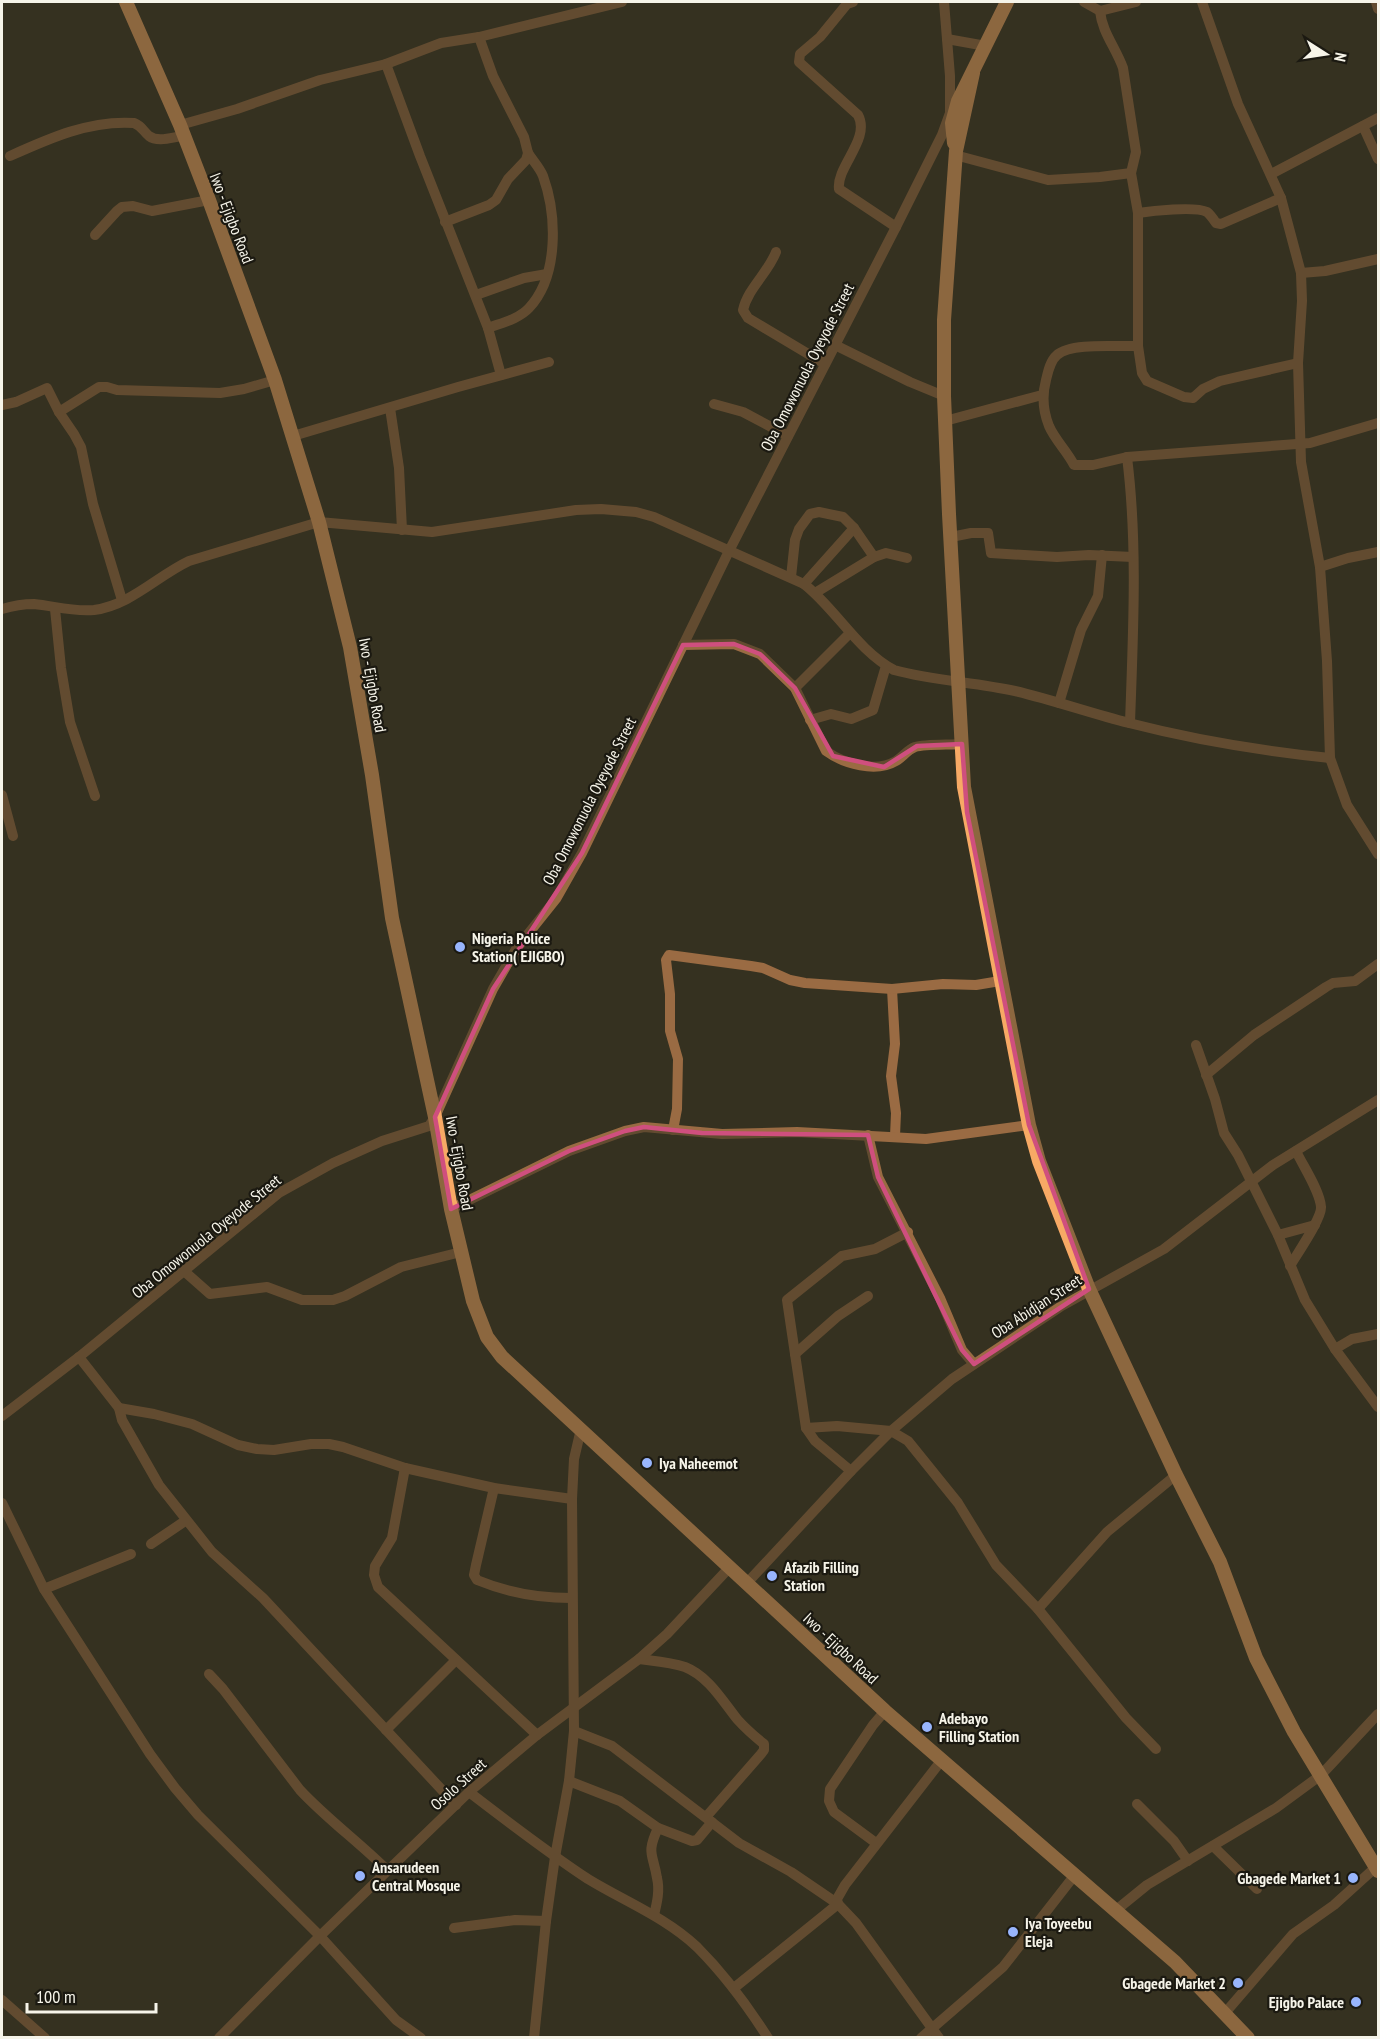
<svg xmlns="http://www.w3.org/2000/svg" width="1380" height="2039" viewBox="0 0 1380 2039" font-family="'PT Sans Narrow',sans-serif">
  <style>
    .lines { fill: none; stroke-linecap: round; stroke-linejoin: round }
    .minor { stroke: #9a6b43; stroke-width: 10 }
    .major { stroke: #f7a965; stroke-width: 14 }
    .marked { fill: none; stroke: #cf4f7e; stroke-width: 4.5; stroke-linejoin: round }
    .poi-dot { fill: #98b5fd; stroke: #1b1911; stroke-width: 2 }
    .labels { text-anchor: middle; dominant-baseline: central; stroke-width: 4.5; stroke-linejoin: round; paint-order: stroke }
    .street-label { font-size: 16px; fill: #f6f4e9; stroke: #1b1911 }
    .poi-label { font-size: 16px; font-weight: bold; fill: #f6f4e9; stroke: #1b1911; text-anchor: start }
  </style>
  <rect width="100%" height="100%" fill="#353120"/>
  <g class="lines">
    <!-- minor -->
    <g class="minor">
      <path d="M853 2 847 4 820 37 800 54 799 62 858 115C871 139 836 167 839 189L896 227"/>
      <path d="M944 2 950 76V112L954 113"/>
      <path d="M1084 2 1100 11 1136 2"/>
      <path d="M1202 2 1238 104 1281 198 1301 273 1302 301 1298 363 1301 462 1320 567 1327 661 1330 758 1347 805 1378 854"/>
      <path d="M1376 2 1378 9"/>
      <path d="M1100 11C1102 32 1116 48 1123 68L1136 152 1131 173 1138 213V346L1142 373 1147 381 1184 397 1193 398 1203 389 1220 381 1298 363"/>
      <path d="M947 39 986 46"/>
      <path d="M386 64 420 156 488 328 501 375"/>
      <path d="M180 125 237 109 320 80 386 64 441 43 479 37 622 2"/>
      <path d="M1363 126 1378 159"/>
      <path d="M955 155 1048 180 1100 177 1131 173"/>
      <path d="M10 156C50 138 90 120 134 123 142 126 143 131 149 136 158 143 173 137 183 136"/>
      <path d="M1271 174 1378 118"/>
      <path d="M1138 213C1151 211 1195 206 1207 212 1210 214 1214 220 1216 223L1221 224 1281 198"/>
      <path d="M445 222 489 205 496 200 508 179 526 160 528 153 524 137 493 76 479 37"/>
      <path d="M95 235 117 211 122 207 133 206 152 211 209 200"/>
      <path d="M776 252C768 273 748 288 743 310L748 318 825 364"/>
      <path d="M1301 273 1325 271 1378 259"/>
      <path d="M476 295 524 278 547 274"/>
      <path d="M488 328C501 323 519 319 529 308 559 276 557 215 543 176 540 168 533 161 528 153"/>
      <path d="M835 345 910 382 944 396"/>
      <path d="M1138 346C1119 347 1071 342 1057 355 1050 361 1048 372 1046 380 1042 395 1043 411 1049 426 1055 440 1067 451 1074 465H1093L1127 457 1310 443 1378 423"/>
      <path d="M714 404 743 412 788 436"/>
      <path d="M2 405 16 402 47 388 59 412 74 434 81 447 93 504 122 600"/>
      <path d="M390 408 399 468 402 530"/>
      <path d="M59 412 99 387H107L117 390 220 393 244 389 275 380"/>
      <path d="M945 421 1042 395"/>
      <path d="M293 436 458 387 549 362"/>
      <path d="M1127 457C1138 545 1133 635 1130 723"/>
      <path d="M951 537 971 533H988L991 553 1057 557 1089 555 1133 557"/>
      <path d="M1320 567 1348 558 1378 552"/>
      <path d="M791 577 795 540 799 529 810 514 819 512 843 517 854 528 874 557"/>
      <path d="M804 584 854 528"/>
      <path d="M815 593 874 557 886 553 907 558"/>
      <path d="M2 609C12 606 23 604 34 604 54 606 73 612 94 610 131 605 157 576 189 561L319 522 432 532 576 510 601 509 636 512 654 517 804 584C836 609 857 650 894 670 934 681 974 682 1015 691 1053 700 1090 713 1129 723 1195 740 1262 751 1330 758"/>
      <path d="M55 609 61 668 70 722 95 796"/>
      <path d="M683 645 734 644 760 654 795 688 826 751C844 764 876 773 896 761 903 757 907 750 915 747 925 744 949 745 962 744"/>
      <path d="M795 688 850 633"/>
      <path d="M1059 703 1081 630 1098 596 1102 555"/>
      <path d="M810 720 831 714 851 719 873 710 886 666"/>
      <path d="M2 795 13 836"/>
      <path d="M892 989 895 1044 891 1076 896 1113 895 1136"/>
      <path d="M1196 1045 1215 1099 1224 1133 1238 1155 1278 1235 1305 1300 1335 1349 1378 1407"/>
      <path d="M1206 1075 1254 1035 1326 987 1333 983 1355 981 1378 964"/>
      <path d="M673 1130 677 1109 678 1059 670 1031V994L666 960 669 955 751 966 763 968 790 980 805 983 892 989 943 984 976 985 1000 981"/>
      <path d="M868 1135 878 1177 940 1298 962 1350 974 1364"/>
      <path d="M451 1209 569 1151 625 1131 644 1127 722 1134 797 1132 926 1139 1029 1125"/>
      <path d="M1278 1235 1315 1225"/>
      <path d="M1290 1266C1297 1254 1322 1218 1321 1207 1320 1191 1303 1166 1296 1151"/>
      <path d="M184 1271 210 1294 267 1287 302 1300H333L345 1296 401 1267 461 1252"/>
      <path d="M1335 1349 1352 1339 1378 1334"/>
      <path d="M795 1354 838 1316 868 1296"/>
      <path d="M79 1357 119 1408 122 1420 159 1485 212 1552 263 1598 456 1805"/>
      <path d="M119 1408 154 1414 192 1424 238 1445 257 1449 274 1450 311 1444H329L343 1447 405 1468 494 1488 572 1499"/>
      <path d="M2 1416 79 1357 279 1193 333 1163 382 1141 429 1126 435 1117 493 989 516 949 556 899 582 853 729 551 896 227 942 135 950 113"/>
      <path d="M806 1428 837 1426 891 1431 908 1441 958 1503 996 1565 1038 1609 1126 1718 1156 1749"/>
      <path d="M405 1468 392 1538 375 1566 374 1575 378 1587 537 1735"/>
      <path d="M851 1471 815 1441 806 1428 787 1300 842 1256 875 1249 908 1232"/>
      <path d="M494 1488 476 1565 474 1575 477 1580C506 1592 540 1598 571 1598"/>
      <path d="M2 1503 44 1589 150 1754 175 1788 198 1815 320 1936 396 2020 421 2038"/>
      <path d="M151 1544 185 1521"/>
      <path d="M747 1583 851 1471 891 1431 952 1379 1060 1307 1164 1249 1273 1165 1378 1100"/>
      <path d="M44 1589 131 1554"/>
      <path d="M1038 1609 1107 1532 1176 1475"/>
      <path d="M639 1659C654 1661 670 1662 685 1667 708 1676 722 1700 737 1719 745 1728 754 1736 764 1744V1750L761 1754 706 1817"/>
      <path d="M209 1674 223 1689 300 1790C327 1819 360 1843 388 1871"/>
      <path d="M386 1730 456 1660"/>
      <path d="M574 1731 612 1746 739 1843 791 1872 838 1904 856 1923 939 2038"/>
      <path d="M569 1781 620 1801 658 1828 692 1841 697 1840 712 1822"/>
      <path d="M469 1792C508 1822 547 1852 588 1879 624 1901 665 1917 697 1947 724 1974 747 2005 768 2038"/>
      <path d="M1137 1804 1174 1841 1188 1861"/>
      <path d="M876 1843 834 1812 829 1801 830 1789 873 1725 885 1711"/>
      <path d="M1213 1846 1257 1889"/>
      <path d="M1115 1911 1147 1885 1276 1808 1321 1775 1378 1714"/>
      <path d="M654 1915C657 1903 660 1890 657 1878 653 1853 646 1854 658 1828"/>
      <path d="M454 1928 515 1920 546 1921"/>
      <path d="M734 1988 838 1904 837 1899 845 1885 941 1761"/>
      <path d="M2 2000 45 2038"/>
      <path d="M1225 2013 1293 1934 1334 1905 1376 1867"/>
      <path d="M219 2038 320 1936 469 1792 537 1735 639 1659 667 1634 730 1567"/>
      <path d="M534 2038 546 1921 555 1857 569 1781 574 1731 572 1499 574 1459 581 1429"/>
      <path d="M921 2038 1003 1967 1074 1876"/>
    </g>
    <!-- major -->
    <g class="major">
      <path d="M126 2 180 125 209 200 275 380 319 522 350 647 372 775 392 918 435 1117 451 1209 473 1301 487 1337 502 1357 885 1711 1175 1962 1248 2038"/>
      <path d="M973 73 956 151 944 320V396L949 514 964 787 1029 1125 1039 1161 1089 1289 1176 1475 1220 1562 1256 1658 1294 1732 1378 1871"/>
      <path d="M954 143 952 123 958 101 1007 2"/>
    </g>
  </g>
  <!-- marked area -->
  <path d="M0 0H1380V2039H0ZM734 644 760 654 795 688 833 756 884 767 917 746 962 744 967 812 1029 1125 1089 1289 974 1364 962 1350 878 1177 868 1135 702 1133 644 1127 625 1131 569 1151 451 1209 435 1117 493 989 582 853 683 645Z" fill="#353120" fill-opacity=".55" fill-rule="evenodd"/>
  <path class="marked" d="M734 644 760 654 795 688 833 756 884 767 917 746 962 744 967 812 1029 1125 1089 1289 974 1364 962 1350 878 1177 868 1135 702 1133 644 1127 625 1131 569 1151 451 1209 435 1117 493 989 582 853 683 645Z"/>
  <!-- markers -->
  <g class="poi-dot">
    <circle cx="460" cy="947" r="6"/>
    <circle cx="647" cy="1463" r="6"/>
    <circle cx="772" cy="1576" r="6"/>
    <circle cx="927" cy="1727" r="6"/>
    <circle cx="360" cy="1876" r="6"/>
    <circle cx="1353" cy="1878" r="6"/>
    <circle cx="1013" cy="1932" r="6"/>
    <circle cx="1238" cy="1983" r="6"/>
    <circle cx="1356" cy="2002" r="6"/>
  </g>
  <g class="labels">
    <!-- street labels -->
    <g class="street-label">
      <text transform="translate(232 218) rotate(69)">Iwo - Ejigbo Road</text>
      <text transform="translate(807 367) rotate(-63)">Oba Omowonuola Oyeyode Street</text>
      <text transform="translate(373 685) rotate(80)">Iwo - Ejigbo Road</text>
      <text transform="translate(589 801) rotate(-63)">Oba Omowonuola Oyeyode Street</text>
      <text transform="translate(460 1163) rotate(80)">Iwo - Ejigbo Road</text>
      <text transform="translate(206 1236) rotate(-39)">Oba Omowonuola Oyeyode Street</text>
      <text transform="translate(1036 1306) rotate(-33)">Oba Abidjan Street</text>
      <text transform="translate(841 1648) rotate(43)">Iwo - Ejigbo Road</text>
      <text transform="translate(458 1784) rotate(-42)">Osolo Street</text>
    </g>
    <!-- poi labels -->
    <g class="poi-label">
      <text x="472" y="938">Nigeria Police<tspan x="472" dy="18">Station( EJIGBO)</tspan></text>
      <text x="659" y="1463">Iya Naheemot</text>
      <text x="784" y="1567">Afazib Filling<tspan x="784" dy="18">Station</tspan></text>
      <text x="939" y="1718">Adebayo<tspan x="939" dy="18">Filling Station</tspan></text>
      <text x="372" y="1867">Ansarudeen<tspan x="372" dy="18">Central Mosque</tspan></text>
      <text x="1341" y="1878" text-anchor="end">Gbagede Market 1</text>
      <text x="1025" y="1923">Iya Toyeebu<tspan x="1025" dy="18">Eleja</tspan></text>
      <text x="1226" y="1983" text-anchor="end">Gbagede Market 2</text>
      <text x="1344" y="2002" text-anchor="end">Ejigbo Palace</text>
    </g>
  </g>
  <!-- border -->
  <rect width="1380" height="2039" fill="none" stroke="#f6f4e9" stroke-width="6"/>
  <!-- north arrow -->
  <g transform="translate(1326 54) rotate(102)" stroke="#1b1911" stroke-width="4.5" paint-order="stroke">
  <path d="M0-4.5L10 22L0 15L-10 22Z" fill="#f6f4e9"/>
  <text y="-9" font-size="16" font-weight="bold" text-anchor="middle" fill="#f6f4e9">N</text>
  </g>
  <!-- scale -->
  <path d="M27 2003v9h129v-9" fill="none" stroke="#f6f4e9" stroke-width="3"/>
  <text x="36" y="2003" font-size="18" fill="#f6f4e9" stroke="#1b1911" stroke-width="4.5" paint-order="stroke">100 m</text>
</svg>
